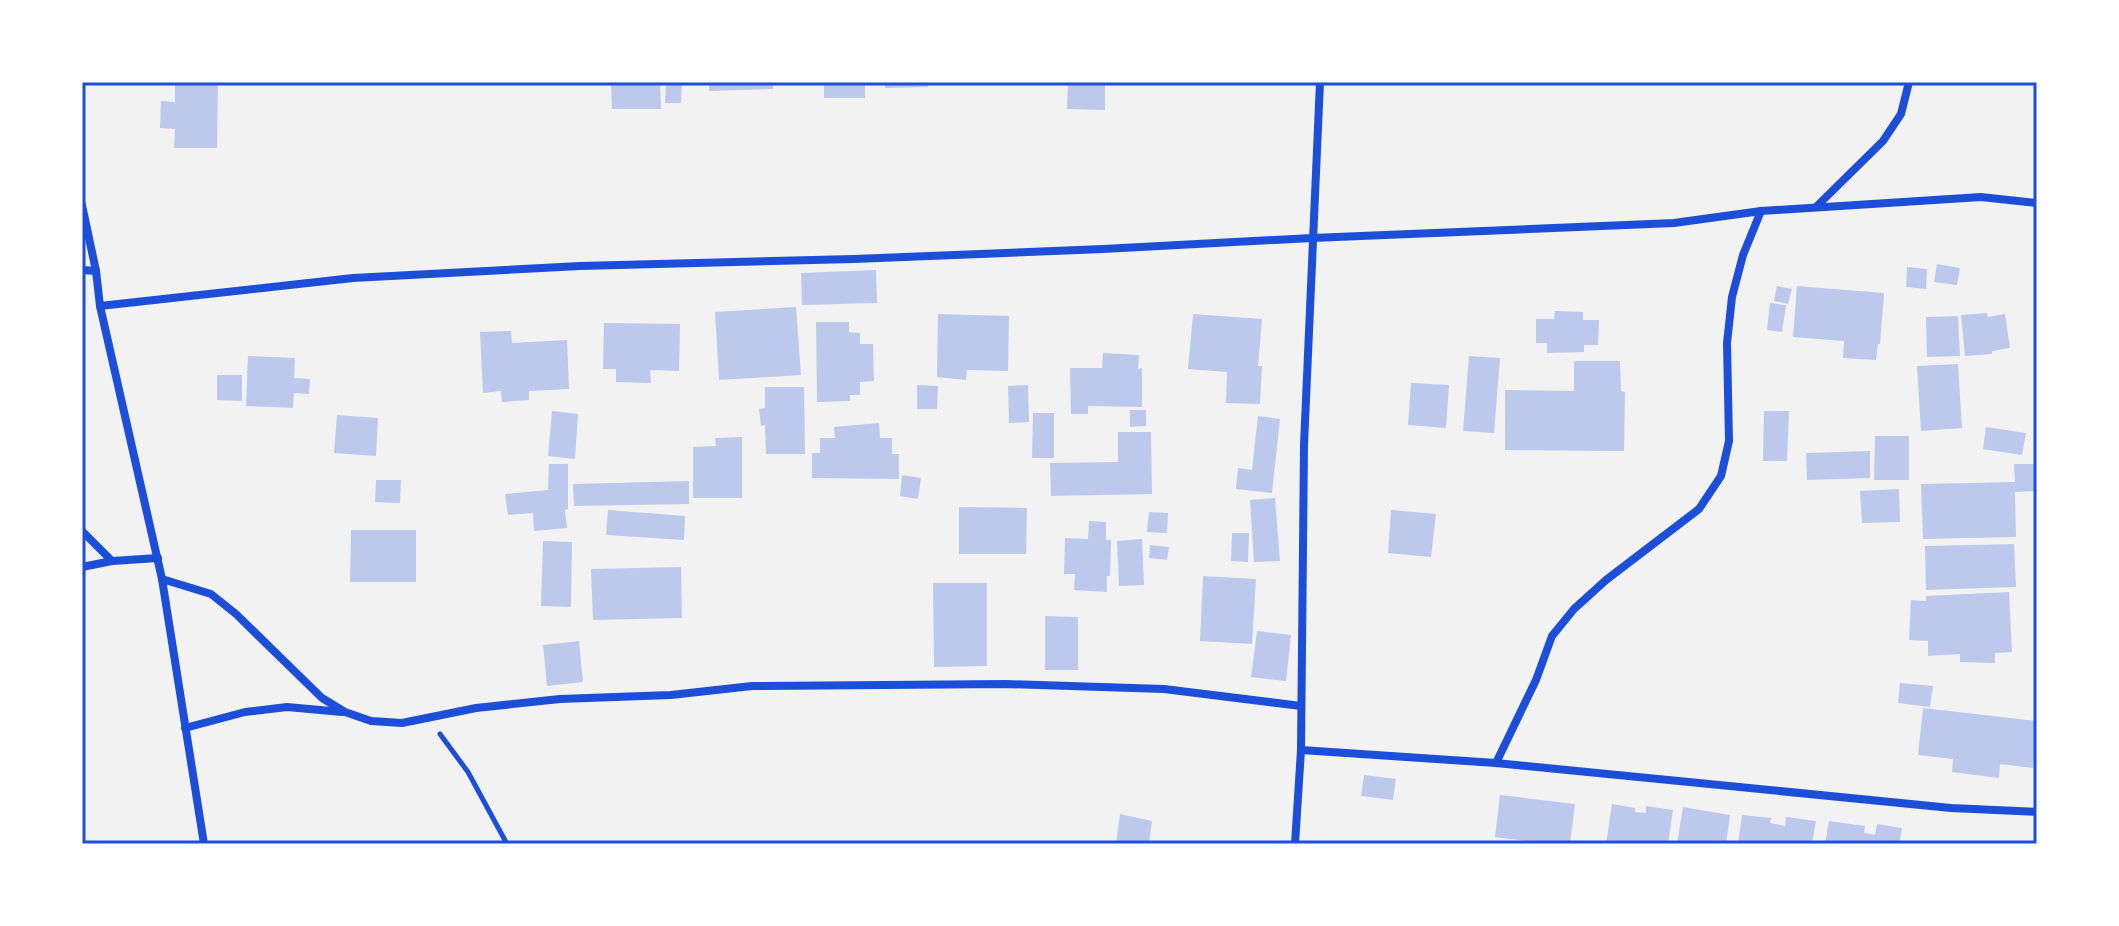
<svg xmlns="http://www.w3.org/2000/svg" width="2119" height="926" viewBox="0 0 2119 926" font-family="'PT Serif',serif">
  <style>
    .building { fill: #bdc9ec }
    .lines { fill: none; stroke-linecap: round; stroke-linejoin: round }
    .path { stroke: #1d4ed8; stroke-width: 5 }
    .minor { stroke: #1d4ed8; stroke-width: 8 }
    .neatline { fill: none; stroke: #1d4ed8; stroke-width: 3 }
  </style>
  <rect width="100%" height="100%" fill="#f2f2f2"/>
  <!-- building -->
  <g class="building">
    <path d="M175 82H218L217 148H174L175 129 160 128 161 101 175 102Z"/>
    <path d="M611 82H660L661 109H612Z"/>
    <path d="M666 82H682L681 103H665Z"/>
    <path d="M709 82H773V89L709 91Z"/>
    <rect x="824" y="82" width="41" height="16"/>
    <path d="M885 82H928V87L885 88Z"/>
    <path d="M1068 82H1105V110L1067 109Z"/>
    <path d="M1937 264 1960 268 1957 285 1934 282Z"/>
    <path d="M1907 267 1927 269 1926 289 1906 287Z"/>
    <path d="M876 270 877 303 802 305 801 273Z"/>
    <path d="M1777 286 1792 289 1788 304 1774 301Z"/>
    <path d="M1797 286 1884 293 1880 344H1878L1876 360 1843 358 1844 341 1793 337Z"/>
    <path d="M1770 303 1786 305 1782 332 1767 330Z"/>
    <path d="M796 307 801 375 719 380 715 312Z"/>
    <path d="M1555 311 1583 312V320H1599L1598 345H1584V352L1547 353V343H1536V319H1554Z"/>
    <path d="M1987 313 1988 317 2005 314 2010 348 1992 351V354L1965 356 1961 315Z"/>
    <path d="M938 314 1009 316 1008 371 967 370 966 380 937 377Z"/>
    <path d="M1193 314 1262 319 1258 366H1262L1260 404 1226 403 1227 372 1188 369Z"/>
    <path d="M1958 316 1960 356 1927 357 1926 317Z"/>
    <path d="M816 322H849V332L860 333V344H873L874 381 860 382V395H850V401L817 402Z"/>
    <path d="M604 323 680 324 679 371 650 370 651 383 616 382V369H603Z"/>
    <path d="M511 331 512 343 567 340 569 389 529 391V400L502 402 501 391 483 393 480 332Z"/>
    <path d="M1103 353 1139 355 1138 369 1142 368V407L1088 406V414H1071L1070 368H1102Z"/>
    <path d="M248 356 295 358 294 378 310 379 309 394 294 393 293 408 246 406Z"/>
    <path d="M1469 356 1500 358 1494 433 1463 431Z"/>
    <path d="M1574 361H1620L1621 391 1625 392 1624 451 1505 450V390L1574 391Z"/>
    <path d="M1958 364 1962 428 1921 431 1917 366Z"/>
    <path d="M217 375H242V401L217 400Z"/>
    <path d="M1411 383 1449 385 1446 428 1408 425Z"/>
    <path d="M917 385 938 386 937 409H917Z"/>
    <path d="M1028 385 1029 422 1009 423 1008 386Z"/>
    <path d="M765 387H804L805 454H766L765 425 761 426 759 409 765 408Z"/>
    <path d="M1130 410H1146V426L1130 427Z"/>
    <path d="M552 411 578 414 575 459 548 456Z"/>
    <path d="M1764 411H1789L1787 461H1763Z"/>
    <path d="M1033 413H1054V458H1032Z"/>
    <path d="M337 415 378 418 376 456 334 453Z"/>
    <path d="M1258 416 1280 419 1272 493 1236 489 1238 468 1252 470Z"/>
    <path d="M879 423 880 438H892V454H899V479L812 478V453H820V438H835L834 427Z"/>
    <path d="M1986 427 2026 433 2022 455 1983 449Z"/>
    <path d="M1118 432H1151L1152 494 1051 496 1050 463 1118 462Z"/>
    <path d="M1875 436H1909V480H1874Z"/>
    <path d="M742 437V498H693V447L716 446 715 438Z"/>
    <path d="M1870 451V478L1807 480 1806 453Z"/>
    <path d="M549 464H568V509L565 510 567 528 534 531 533 513 508 515 505 494 548 490Z"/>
    <path d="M2014 464H2035L2036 491 2015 492 2016 537 1923 539 1921 484 2015 482Z"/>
    <path d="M902 475 921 478 918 499 900 496Z"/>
    <path d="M376 480H401L400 503 375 502Z"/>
    <path d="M689 481V504L574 506 573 484Z"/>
    <path d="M1899 489 1900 522 1862 523 1860 491Z"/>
    <path d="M1275 498 1280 561 1254 562 1250 500Z"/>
    <path d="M959 507 1027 508 1026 554H959Z"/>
    <path d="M608 510 685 516 684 540 606 535Z"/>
    <path d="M1391 510 1436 514 1431 557 1388 553Z"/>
    <path d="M1149 512 1168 513 1167 533 1147 532Z"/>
    <path d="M1089 521 1106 522V540H1111L1110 576H1107V592L1074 590 1075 574H1064L1065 538 1088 539Z"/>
    <path d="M351 530H416V582H350Z"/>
    <path d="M1232 533H1249L1248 562 1231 561Z"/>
    <path d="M1142 539 1144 585 1119 586 1117 541Z"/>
    <path d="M543 541 572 542 571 607 541 606Z"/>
    <path d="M2014 544 2016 587 1926 590 1925 546Z"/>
    <path d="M1150 545 1169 547 1167 560 1149 558Z"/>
    <path d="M681 567 682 618 593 620 591 569Z"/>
    <path d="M1203 576 1256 579 1252 644 1200 641Z"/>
    <path d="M933 583H987V666L934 667Z"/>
    <path d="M2009 592 2012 652 1995 653V663L1960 662V654L1928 656V641L1909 640 1911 600 1926 601V596Z"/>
    <path d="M1045 616 1078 617V670H1045Z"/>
    <path d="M1257 631 1291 635 1286 681 1251 677Z"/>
    <path d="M579 641 583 682 547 686 543 645Z"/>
    <path d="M1900 683 1933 686 1930 707 1898 703Z"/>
    <path d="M1923 708 2037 721 2033 768 2000 764 1999 778 1952 772 1953 759 1918 755Z"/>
    <path d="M1364 775 1396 779 1393 800 1361 796Z"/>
    <path d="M1500 795 1575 804 1570 844H1550L1495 837Z"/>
    <path d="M1612 804 1635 808V812L1646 813V806L1673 810 1668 844H1606Z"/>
    <path d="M1683 807 1730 815 1726 844H1677Z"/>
    <path d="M1120 814 1152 821 1149 844H1116Z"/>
    <path d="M1742 815 1771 818 1770 823 1785 826 1786 817 1816 821 1812 844H1738Z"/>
    <path d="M1829 821 1865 826 1864 833 1875 835 1877 824 1902 828 1899 844H1825Z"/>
  </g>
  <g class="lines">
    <!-- path -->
    <path class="path" d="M440 734 468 772 507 844"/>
    <!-- minor -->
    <g class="minor">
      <path d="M82 205 96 271 100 306 162 579 204 844"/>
      <path d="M1816 207 1883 141 1901 114 1909 82"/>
      <path d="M82 270 96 271"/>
      <path d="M100 306 353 278 580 266 854 259 1103 249 1312 238 1674 223 1761 211 1981 197 2037 203"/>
      <path d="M82 531 112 561"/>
      <path d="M82 567 112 561 158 558"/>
      <path d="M162 579 211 594 236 614 322 698 345 712 371 721 402 723 476 708 560 699 671 695 752 686 1006 684 1164 689 1301 706"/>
      <path d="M185 728 245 712 287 707 342 712"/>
      <path d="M1301 750 1496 763 1951 808 2037 812"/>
      <path d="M1496 763 1536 680 1552 636 1574 609 1606 580 1699 509 1721 476 1729 441 1727 343 1732 297 1743 255 1761 211"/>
      <path d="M1295 844 1301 750 1304 445 1320 82"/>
    </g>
  </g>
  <!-- border -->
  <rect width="2119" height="926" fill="none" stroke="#ffffff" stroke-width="168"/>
  <rect x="84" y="84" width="1951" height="758" class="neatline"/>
</svg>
